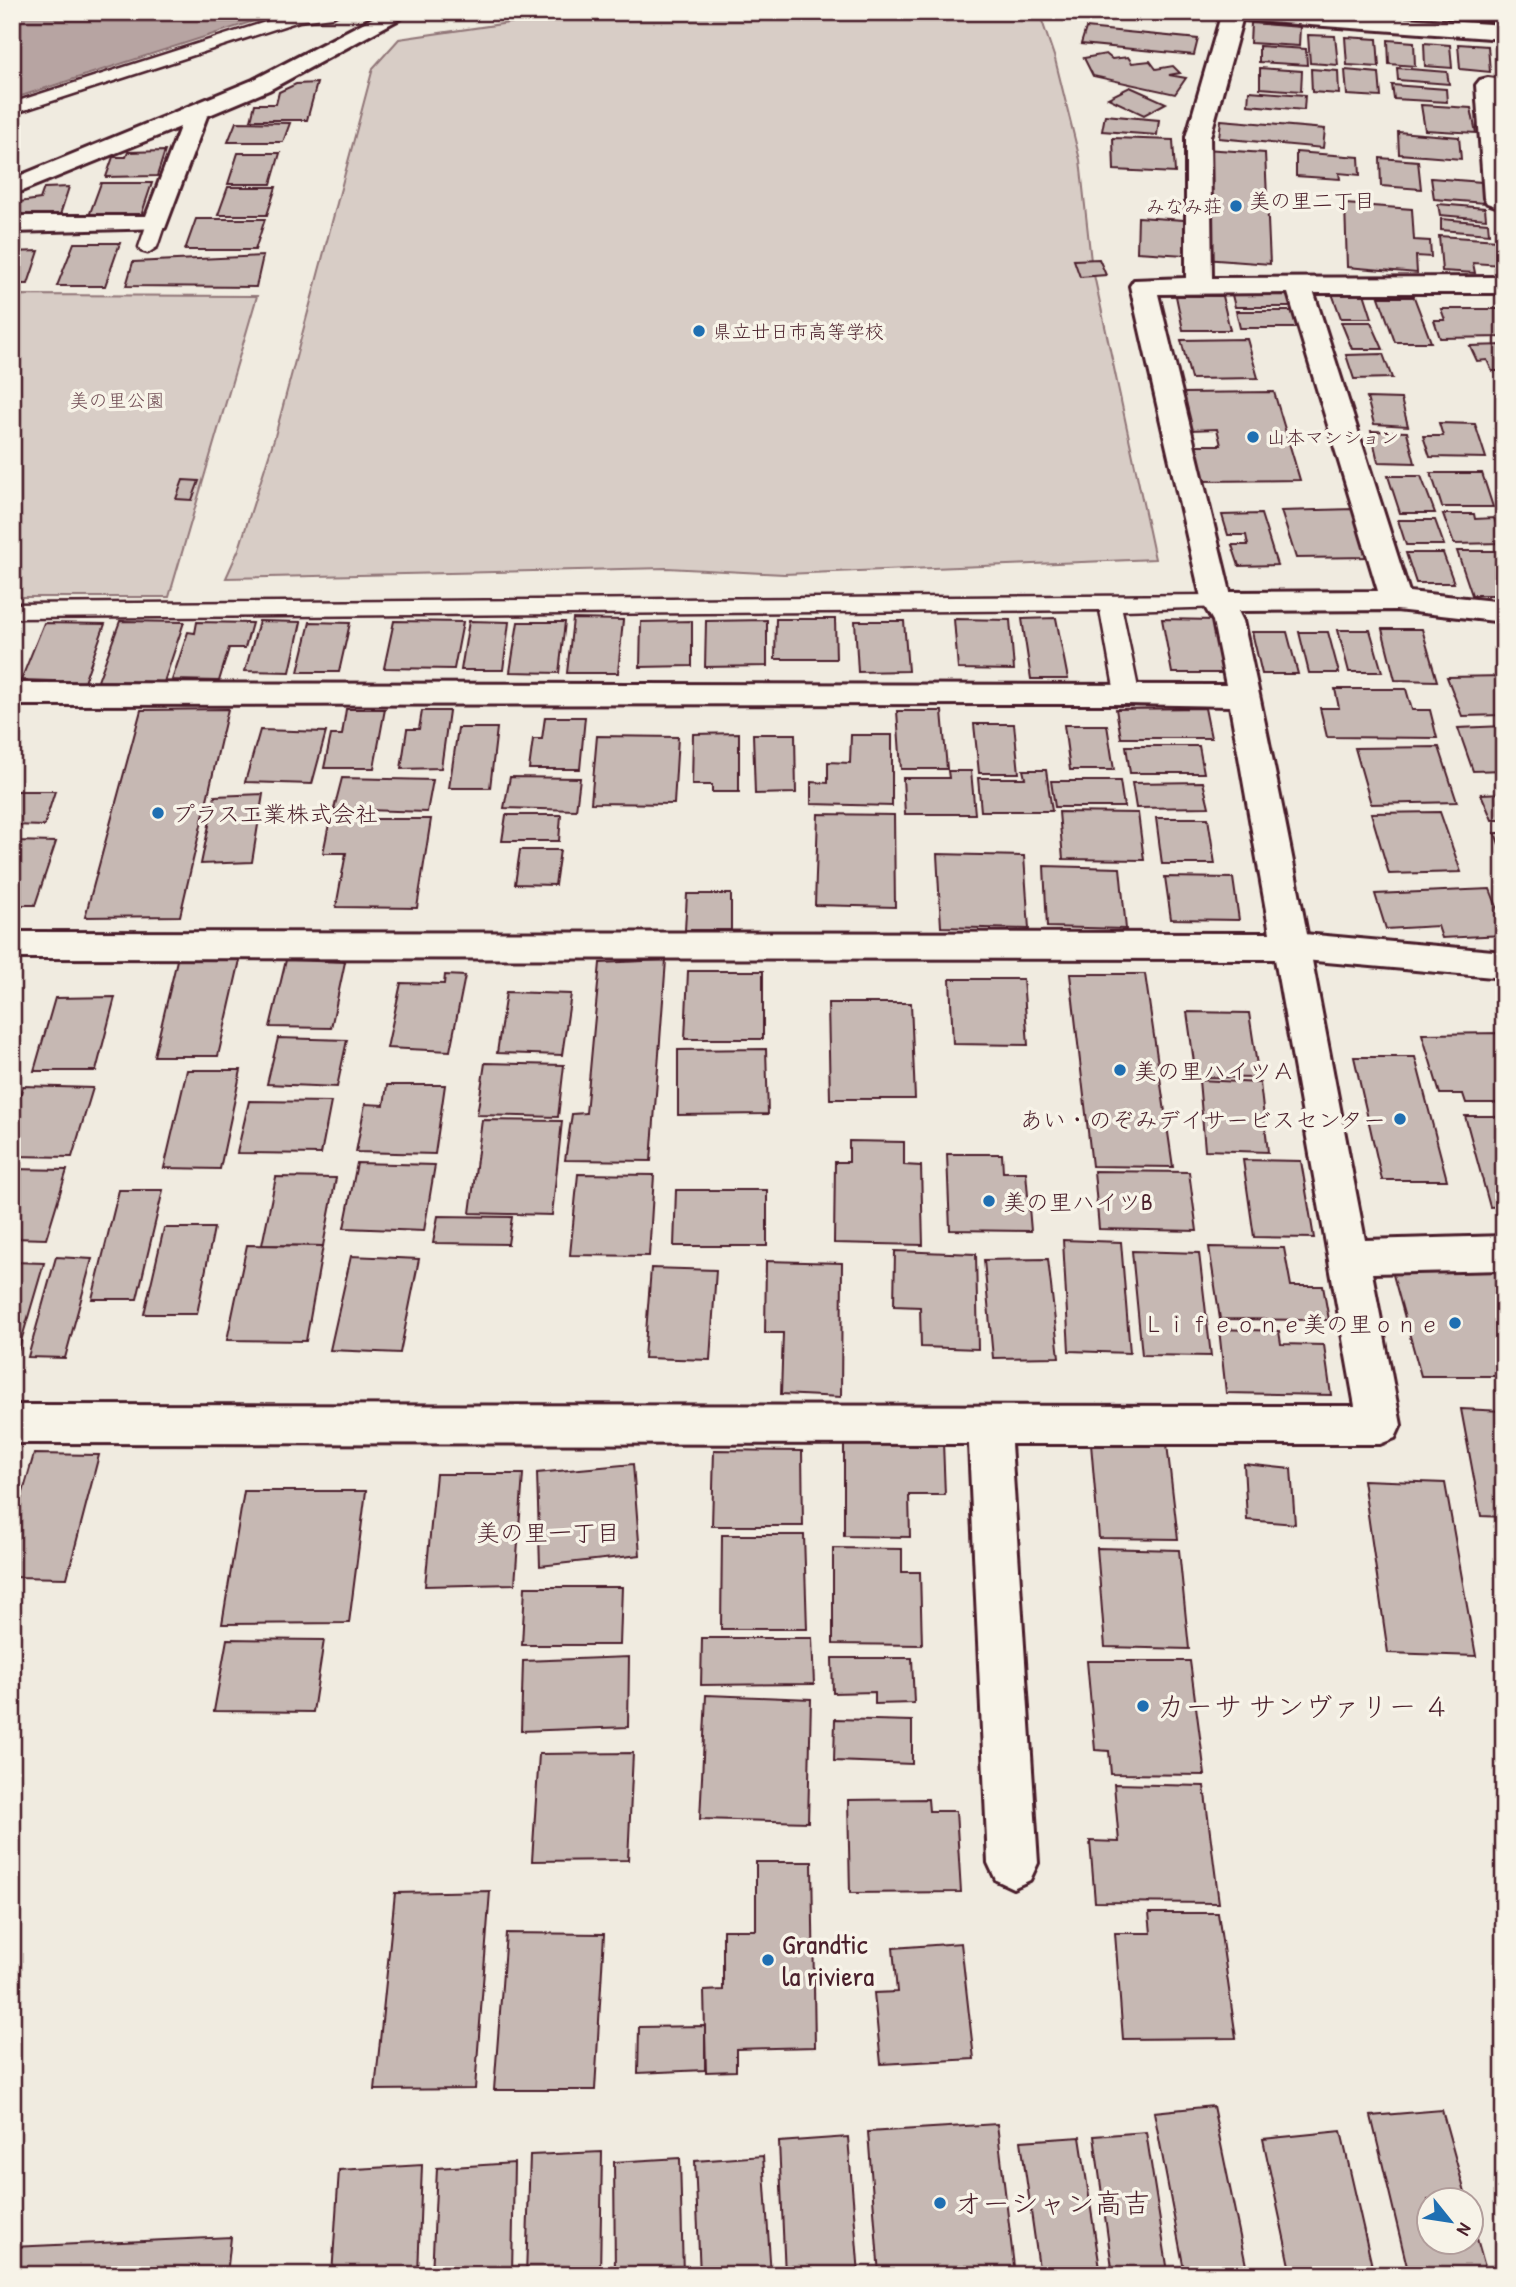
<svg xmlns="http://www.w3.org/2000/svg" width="1516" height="2287" viewBox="0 0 1516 2287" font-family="'Patrick Hand','Klee One',sans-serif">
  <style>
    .green { fill: #d8cdc6; stroke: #917678; stroke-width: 2 }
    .water { fill: #b7a4a2; stroke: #8b6f72; stroke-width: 2 }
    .building { fill: #c6b8b3; stroke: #4a1f2b; stroke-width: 2 }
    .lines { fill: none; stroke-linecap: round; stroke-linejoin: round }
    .lane-casing { stroke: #4a1f2b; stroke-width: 5 }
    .street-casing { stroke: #4a1f2b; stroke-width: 6 }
    .secondary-casing { stroke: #4a1f2b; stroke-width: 6 }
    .lane { fill: #f7f3e8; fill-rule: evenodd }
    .street { fill: #f7f3e8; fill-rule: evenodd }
    .secondary { fill: #f7f3e8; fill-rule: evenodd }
    .poi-dot { fill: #1f6fb2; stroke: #f7f3e8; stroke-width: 2.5 }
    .labels { text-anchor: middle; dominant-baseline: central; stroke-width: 7; stroke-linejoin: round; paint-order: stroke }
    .far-poi-label { font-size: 19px; fill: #4a1f2b; stroke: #f7f3e8; text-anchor: start }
    .far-park-label { font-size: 19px; fill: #6e4a52; stroke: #f7f3e8 }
    .far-neighbourhood-label { font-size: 21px; fill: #4a1f2b; stroke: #f7f3e8 }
    .poi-label { font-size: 23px; fill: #4a1f2b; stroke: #f7f3e8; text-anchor: start }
    .neighbourhood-label { font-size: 24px; fill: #4a1f2b; stroke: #f7f3e8 }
    .near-poi-label { font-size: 28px; fill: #4a1f2b; stroke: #f7f3e8; text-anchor: start }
  </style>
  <rect width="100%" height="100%" fill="#f0ebe0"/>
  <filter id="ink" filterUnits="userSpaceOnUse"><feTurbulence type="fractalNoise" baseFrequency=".0143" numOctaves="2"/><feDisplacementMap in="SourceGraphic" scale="14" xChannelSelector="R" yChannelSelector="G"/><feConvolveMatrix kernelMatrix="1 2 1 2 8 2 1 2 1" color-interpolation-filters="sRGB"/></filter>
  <g filter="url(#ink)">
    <!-- green -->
    <g class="green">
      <path d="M584 12H1039L1055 59 1080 160 1091 261 1155 559 784 574 667 568 226 578 239 549 275 436 373 68 399 39Z"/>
      <path d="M15 295 257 296 169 597H12V302Z"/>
    </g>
    <!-- water -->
    <path class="water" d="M12 12H282L12 99Z"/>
    <!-- building -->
    <g class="building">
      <path d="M1081 12H1116L1119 19 1083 20Z"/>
      <path d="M1447 12H1493L1494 20 1448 17Z"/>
      <path d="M1251 23 1300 27 1299 46 1250 43Z"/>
      <path d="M1086 28 1198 39 1194 55 1081 44Z"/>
      <path d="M1308 35 1335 36 1338 65 1310 63Z"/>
      <path d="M1345 37 1377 39 1379 67 1347 65Z"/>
      <path d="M1388 40 1414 42 1415 66 1389 64Z"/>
      <path d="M1424 43 1450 45 1452 68 1425 66Z"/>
      <path d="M1458 44 1488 46 1490 72 1460 69Z"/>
      <path d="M1259 46 1306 49 1307 65 1259 62Z"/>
      <path d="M1106 54 1112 59 1128 57 1132 63 1150 61 1156 69 1173 66 1180 73 1169 75 1186 78 1175 94 1093 76 1084 58Z"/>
      <path d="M1260 68 1302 71 1301 91 1260 88Z"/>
      <path d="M1397 68 1447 72 1449 84 1398 80Z"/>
      <path d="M1311 69 1338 71 1339 94 1312 92Z"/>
      <path d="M1345 70 1379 73 1381 97 1347 95Z"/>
      <path d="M317 83 307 120H251L255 104H276L279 92 296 84Z"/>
      <path d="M1392 85 1446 89 1447 102 1394 99Z"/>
      <path d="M1130 87 1166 103 1144 115 1108 98Z"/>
      <path d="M1249 91 1305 95 1304 110 1248 105Z"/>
      <path d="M1421 105 1471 108 1476 133 1425 130Z"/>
      <path d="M1105 115 1159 120 1157 135 1102 131Z"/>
      <path d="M1221 120 1325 129 1323 148 1219 138Z"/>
      <path d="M236 122 290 123 283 142H228Z"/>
      <path d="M1398 132 1459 137 1461 159 1399 154Z"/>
      <path d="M1113 138 1173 140 1175 173 1114 170Z"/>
      <path d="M1204 149 1265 153 1270 264 1204 259Z"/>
      <path d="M165 151 157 176 106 177 113 157H126L128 152Z"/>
      <path d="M1296 152 1359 157 1360 175 1339 173 1340 179 1296 176Z"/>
      <path d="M238 153H280L271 184H228Z"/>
      <path d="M1380 158 1418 161 1421 189 1381 186Z"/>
      <path d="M1431 178 1482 182 1485 203 1434 199Z"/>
      <path d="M101 183H152L141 216H89Z"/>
      <path d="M69 187 59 218H12V203L40 199 44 188Z"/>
      <path d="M228 187H276L267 215H218Z"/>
      <path d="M1345 204 1412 209 1414 240 1430 241 1431 257 1416 256 1417 273 1347 267Z"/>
      <path d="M1438 204 1485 208 1486 219 1440 215Z"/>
      <path d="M1138 217 1184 220 1185 255 1137 252Z"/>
      <path d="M196 219H265L255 250H185Z"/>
      <path d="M1441 219 1488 223 1489 234 1441 230Z"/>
      <path d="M1439 236 1498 240 1501 265 1473 263 1475 273 1442 271Z"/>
      <path d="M74 243H120L105 286H57Z"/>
      <path d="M39 251 28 284H12V252Z"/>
      <path d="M263 256 256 287 126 286 133 262Z"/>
      <path d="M1099 259 1106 275 1080 277 1074 260Z"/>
      <path d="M1362 287 1372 318H1341L1330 288Z"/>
      <path d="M1286 290 1291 307H1235L1231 291Z"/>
      <path d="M1176 296H1222L1230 330H1183Z"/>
      <path d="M1379 297H1414L1431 342H1395Z"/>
      <path d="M1441 309H1503L1504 337 1440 338 1434 320H1445Z"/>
      <path d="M1236 311H1293L1297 328H1240Z"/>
      <path d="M1341 322H1371L1383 349H1352Z"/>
      <path d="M1247 339 1258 378 1191 379 1181 340Z"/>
      <path d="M1504 345 1502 376 1500 371H1492L1487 360 1477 361 1470 346Z"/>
      <path d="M1383 354 1392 378 1354 379 1346 355Z"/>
      <path d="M1274 392 1300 480 1202 481 1193 445H1221L1217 429 1190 430 1182 393Z"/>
      <path d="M1367 398 1401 399 1408 426 1374 424Z"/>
      <path d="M1439 423 1475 424 1486 458 1430 457 1423 436H1443Z"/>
      <path d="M1371 431 1407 432 1415 463 1378 462Z"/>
      <path d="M1431 473H1482L1493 507H1442Z"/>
      <path d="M1388 476H1421L1435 513H1400Z"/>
      <path d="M183 480 199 481 192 500 176 499Z"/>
      <path d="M1354 509 1371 557 1296 558 1281 511Z"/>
      <path d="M1261 514 1277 565 1239 566 1232 545H1248L1246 535H1228L1222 515Z"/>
      <path d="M1443 514H1474L1475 519 1494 518 1503 543 1454 544Z"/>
      <path d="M1398 520H1435L1444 545H1406Z"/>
      <path d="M1457 551H1504V595H1472Z"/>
      <path d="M1406 553H1443L1454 583H1416Z"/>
      <path d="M1056 618 1068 679H1031L1022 619Z"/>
      <path d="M573 619 623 620 618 673H567Z"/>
      <path d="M776 619H835L836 659H775Z"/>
      <path d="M954 619 1010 620 1014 670 958 669Z"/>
      <path d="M1162 619 1216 620 1231 673H1172Z"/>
      <path d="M767 620V666L705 667 706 621Z"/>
      <path d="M120 621 184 622 164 682 98 681Z"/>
      <path d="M259 621 301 622 290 672 245 671Z"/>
      <path d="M394 621 463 622 454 669 384 668Z"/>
      <path d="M469 621 509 622 503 670H461Z"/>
      <path d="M692 621V666L640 667 641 622Z"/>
      <path d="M855 621H904L908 671 858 672Z"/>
      <path d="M197 622 252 623 245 648H229L219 681 172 680 188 632 195 633Z"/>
      <path d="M310 622 350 623 339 672H298Z"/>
      <path d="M518 622H565L559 673 510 672Z"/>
      <path d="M44 623 105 624 84 682 21 680Z"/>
      <path d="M1382 629H1422L1437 681 1395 680Z"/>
      <path d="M1338 630H1370L1382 672H1349Z"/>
      <path d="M1252 632H1287L1298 674H1262Z"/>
      <path d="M1299 632H1328L1339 673H1309Z"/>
      <path d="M1504 676V715L1462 716 1447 677Z"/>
      <path d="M1335 689H1406L1412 710H1430L1437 738 1327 737 1320 708H1339Z"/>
      <path d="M1205 708 1211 738H1121L1116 709Z"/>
      <path d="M228 709 180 916 85 917 141 710Z"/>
      <path d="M346 709H385L374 768H324L331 735H342Z"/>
      <path d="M422 711H449L441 768 401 769 407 729H419Z"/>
      <path d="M897 711H942L947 769H901Z"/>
      <path d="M545 717H585L580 769H529L533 739H542Z"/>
      <path d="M974 724H1014L1019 773H979Z"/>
      <path d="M1064 725H1107L1114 770H1070Z"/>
      <path d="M1504 726V770L1473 771 1458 728Z"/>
      <path d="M458 728H497L490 788H449Z"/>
      <path d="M260 730 326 732 312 784 245 782Z"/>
      <path d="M739 733V792H712V785H692L693 734Z"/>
      <path d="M753 734H795L796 793 755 794Z"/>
      <path d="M851 735H892V806L811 804V782L828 783V762L850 763Z"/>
      <path d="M597 736 678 737 674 804 591 803Z"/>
      <path d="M1126 746H1199L1204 773H1130Z"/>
      <path d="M1439 747 1457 802 1371 804 1355 748Z"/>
      <path d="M1023 770H1046L1052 811H981L978 778H1025Z"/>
      <path d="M948 771H971L975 814H905L903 778H949Z"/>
      <path d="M510 777 580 778 576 810 504 808Z"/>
      <path d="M342 778 433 780 427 812 334 809Z"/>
      <path d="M1051 781H1120L1124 807H1055Z"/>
      <path d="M1203 782 1209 807 1136 808 1132 783Z"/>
      <path d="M12 791H55L44 826 12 825Z"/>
      <path d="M1504 793V820H1492L1481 794Z"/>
      <path d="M263 794 252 862 201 864 215 796Z"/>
      <path d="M1059 812 1138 813 1144 860 1063 859Z"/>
      <path d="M1440 812 1461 872 1389 874 1371 813Z"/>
      <path d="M818 814 894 815 895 907 815 905Z"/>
      <path d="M506 815H561L559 841H502Z"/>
      <path d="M1156 818H1208L1215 864H1162Z"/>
      <path d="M330 819H431L417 908 336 907 346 853H323Z"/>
      <path d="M1495 833H1504V858Z"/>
      <path d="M12 841 56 842 35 905H12Z"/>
      <path d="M520 850H560L555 885 515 884Z"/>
      <path d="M937 854 1024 856 1029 929 941 927Z"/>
      <path d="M1044 866 1120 868 1126 929 1047 927Z"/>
      <path d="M1165 877 1233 878 1239 920 1171 919Z"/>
      <path d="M1490 889 1504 925V935L1442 938 1438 926 1386 929 1375 894Z"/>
      <path d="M687 894H731V930H685Z"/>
      <path d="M177 960H240L218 1056H154Z"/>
      <path d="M286 960 345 962 331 1028 270 1027Z"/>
      <path d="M666 960 651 1161 565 1160 572 1114 586 1113 600 963Z"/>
      <path d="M688 971H763V1039H685Z"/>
      <path d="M1070 974H1145L1173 1167 1092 1166Z"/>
      <path d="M445 975 465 976 450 1051 387 1048 401 983 444 984Z"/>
      <path d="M950 979H1023L1028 1045 953 1044Z"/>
      <path d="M506 992 571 994 562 1055 497 1053Z"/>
      <path d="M115 997 96 1071H34L55 998Z"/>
      <path d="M828 1003H911L915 1099H830Z"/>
      <path d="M1187 1012 1249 1013 1259 1078 1196 1077Z"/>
      <path d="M1503 1033 1504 1103H1466L1463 1094H1440L1422 1034Z"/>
      <path d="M278 1038 347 1040 337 1087 267 1084Z"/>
      <path d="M766 1049 768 1114 678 1115V1050Z"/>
      <path d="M1354 1057H1415L1447 1180H1382Z"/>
      <path d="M485 1063 564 1065 558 1117 477 1115Z"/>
      <path d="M187 1070H241L220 1169 164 1168Z"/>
      <path d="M1199 1080 1260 1083 1268 1152 1205 1150Z"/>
      <path d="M387 1085H445L435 1154 356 1152 365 1104 384 1105Z"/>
      <path d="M23 1086 93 1088 72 1157 12 1156V1119Z"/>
      <path d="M249 1101 331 1102 321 1154 237 1153Z"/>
      <path d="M1465 1116H1504V1206L1490 1207Z"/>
      <path d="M482 1120 562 1121 552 1215 470 1213Z"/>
      <path d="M849 1141 904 1142V1165L921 1166 923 1245 834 1243 835 1162H849Z"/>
      <path d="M947 1154H1002L1003 1172H1026L1031 1231 950 1230Z"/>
      <path d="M1243 1160 1301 1161 1314 1238 1254 1237Z"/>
      <path d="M357 1163 435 1165 424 1231 344 1228Z"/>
      <path d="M12 1169 67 1170 46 1239 12 1238Z"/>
      <path d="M1094 1171 1189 1172 1197 1231 1099 1229Z"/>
      <path d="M578 1174 654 1175 649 1256 570 1255Z"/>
      <path d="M276 1177 336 1178 323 1246 262 1245Z"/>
      <path d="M119 1190H163L137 1299H92Z"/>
      <path d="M676 1190H767V1246H674Z"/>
      <path d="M438 1216 512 1217 508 1244 433 1243Z"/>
      <path d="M164 1228H214L197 1314H144Z"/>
      <path d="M1063 1240 1121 1242 1130 1353 1069 1351Z"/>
      <path d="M247 1245 323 1246 306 1341 227 1340Z"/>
      <path d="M1209 1247 1284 1248 1291 1286H1323L1329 1320 1220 1319Z"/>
      <path d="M895 1251 976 1254 978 1349 921 1347 920 1307 894 1306Z"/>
      <path d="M1132 1251 1199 1253 1211 1356 1142 1355Z"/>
      <path d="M351 1256 419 1259 400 1353 330 1350Z"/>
      <path d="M56 1257 92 1259 65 1358 28 1357Z"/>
      <path d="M1048 1259 1059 1357 993 1358 984 1260Z"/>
      <path d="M766 1261 842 1263 841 1397 781 1394 783 1333H765Z"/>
      <path d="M12 1262 44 1263 17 1355H12Z"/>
      <path d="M651 1268 716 1270 710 1360 644 1358Z"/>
      <path d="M1504 1269V1376H1421L1392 1271Z"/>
      <path d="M1219 1329 1279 1331 1281 1344 1324 1345 1331 1395 1226 1393Z"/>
      <path d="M1461 1409 1504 1411V1517L1481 1516Z"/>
      <path d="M844 1441 943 1442 945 1495H909L910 1537 844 1536Z"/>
      <path d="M1091 1444H1167L1178 1539 1099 1538Z"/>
      <path d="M714 1450 802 1451 803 1526H712Z"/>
      <path d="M34 1454 99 1455 67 1578 12 1577V1531Z"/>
      <path d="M633 1464 640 1555 540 1566 537 1473Z"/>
      <path d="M1244 1464 1291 1469 1295 1524 1247 1520Z"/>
      <path d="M436 1474H523L515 1584 425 1586Z"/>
      <path d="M1363 1480 1445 1483 1476 1656 1388 1653Z"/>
      <path d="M244 1491H366L349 1623 222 1624Z"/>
      <path d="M722 1535H804L807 1629H721Z"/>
      <path d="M833 1548 902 1549V1572H920L922 1645 833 1644Z"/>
      <path d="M1097 1548 1179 1550 1189 1649 1105 1647Z"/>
      <path d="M525 1587H622L620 1645H522Z"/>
      <path d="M702 1638H812L814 1684 701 1685Z"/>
      <path d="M227 1639 324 1640 313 1712 214 1711Z"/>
      <path d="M629 1657 628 1727 521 1731 523 1661Z"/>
      <path d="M832 1658H912L914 1703 875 1704V1692L833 1693Z"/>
      <path d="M1087 1661H1190L1205 1775 1111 1774 1109 1751 1095 1750Z"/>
      <path d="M706 1695 811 1699 808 1822 700 1819Z"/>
      <path d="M835 1719 912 1721V1764L834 1761Z"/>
      <path d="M633 1753 628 1860 532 1861 539 1754Z"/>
      <path d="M1114 1784 1204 1786 1219 1903 1095 1902 1090 1841 1119 1842Z"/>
      <path d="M928 1799 929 1811H956L961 1892 850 1893 848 1800Z"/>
      <path d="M756 1862H812L815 2047 736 2049V2071L706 2072 704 1991 723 1990V1930H756Z"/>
      <path d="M490 1891 475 2089 375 2090 395 1893Z"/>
      <path d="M1149 1913H1218L1236 2038 1123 2039 1115 1933H1151Z"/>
      <path d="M506 1933 604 1934 595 2090H494Z"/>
      <path d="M961 1943 974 2059 881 2064 874 1993 897 1992 893 1948Z"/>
      <path d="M705 2026V2070L638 2073 639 2027Z"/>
      <path d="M1213 2106 1248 2275H1185L1154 2112Z"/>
      <path d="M1442 2110 1467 2200H1428V2242H1470V2214L1487 2274 1409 2275 1371 2116Z"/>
      <path d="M997 2124 1015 2275H879L868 2132Z"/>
      <path d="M1341 2131 1374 2275H1292L1263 2139Z"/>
      <path d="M1146 2132 1168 2272 1113 2275 1094 2136Z"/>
      <path d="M848 2137 859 2275H785L779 2142Z"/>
      <path d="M1080 2137 1101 2275H1040L1021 2141Z"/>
      <path d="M602 2152 600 2275H526L530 2155Z"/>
      <path d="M763 2156 771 2275H700L695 2161Z"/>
      <path d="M680 2158 683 2275H615L614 2162Z"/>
      <path d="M514 2163 512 2275H432L437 2168Z"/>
      <path d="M422 2165 418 2275H332L339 2170Z"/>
      <path d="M231 2237 227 2275H12V2247Z"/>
    </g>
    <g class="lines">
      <!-- lane casing -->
      <g class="lane-casing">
        <g id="lane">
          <path d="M341 12 333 17 299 21 12 114V103L291 14Z"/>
          <path d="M156 218 165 223 157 247 148 253 141 251 139 247 147 223Z"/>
          <path d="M1217 595 1225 597 1228 602 1225 607 1122 610 1139 693 1135 698H1119L1115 693 1100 610 12 618V604Z"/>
        </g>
      </g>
      <!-- street casing -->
      <g class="street-casing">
        <g id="street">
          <path d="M384 12H412L269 90 207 116 165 228 12 232V216H146L180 127 12 195V179L253 80Z"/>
          <path d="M1222 12H1317L1504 25V39L1242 20 1210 137 1212 278 1504 277V293H1314L1409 592 1504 602V622L1396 610 1238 611 1243 621C1289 828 1325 1032 1365 1240L1504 1236V1270L1372 1273 1401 1425 1395 1438 1380 1444H1011L1038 1863 1030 1880 1013 1888 996 1880 988 1863 969 1444 12 1443V1405L1355 1406 1275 959 12 958V932L1270 933 1230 706 1127 704 12 705V683L1226 685 1213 621 1202 602 1130 286 1134 280 1186 278V137ZM1288 293 1378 591 1230 592 1158 294Z"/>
          <path d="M1488 78 1504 80V94L1500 93 1504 209 1487 203 1484 198 1476 85 1480 80Z"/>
        </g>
      </g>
      <!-- secondary casing -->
      <g class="secondary-casing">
        <path id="secondary" d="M1293 933 1504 952V978L1293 959 1280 955 1275 946 1280 937Z"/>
      </g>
      <!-- lane -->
      <use href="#lane" class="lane"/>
      <!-- street -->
      <use href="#street" class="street"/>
      <!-- secondary -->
      <use href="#secondary" class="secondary"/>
    </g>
  </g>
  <!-- markers -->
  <g class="poi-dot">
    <circle cx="1236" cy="206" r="7"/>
    <circle cx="699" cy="331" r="7"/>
    <circle cx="1253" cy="437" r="7"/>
    <circle cx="158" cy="813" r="7"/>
    <circle cx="1120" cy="1070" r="7"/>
    <circle cx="1400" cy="1119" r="7"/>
    <circle cx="989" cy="1201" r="7"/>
    <circle cx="1455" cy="1323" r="7"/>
    <circle cx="1143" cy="1706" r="7"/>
    <circle cx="768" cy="1960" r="7"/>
    <circle cx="940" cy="2203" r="7"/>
  </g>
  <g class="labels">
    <!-- far-poi labels -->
    <g class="far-poi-label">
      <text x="1222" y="206" text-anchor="end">みなみ荘</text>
      <text x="713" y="331">県立廿日市高等学校</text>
      <text x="1267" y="437">山本マンション</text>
    </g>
    <!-- far-park labels -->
    <g class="far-park-label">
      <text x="117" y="400">美の里公園</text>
    </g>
    <!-- far-neighbourhood labels -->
    <g class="far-neighbourhood-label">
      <text x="1312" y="200">美の里二丁目</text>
    </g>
    <!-- poi labels -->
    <g class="poi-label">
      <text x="172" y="813">プラス工業株式会社</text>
      <text x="1134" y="1070">美の里ハイツＡ</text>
      <text x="1386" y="1119" text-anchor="end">あい・のぞみデイサービスセンター</text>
      <text x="1003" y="1201">美の里ハイツB</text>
      <text x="1441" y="1323" text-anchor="end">Ｌｉｆｅｏｎｅ美の里ｏｎｅ</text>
    </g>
    <!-- neighbourhood labels -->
    <g class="neighbourhood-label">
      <text x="548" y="1532">美の里一丁目</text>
    </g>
    <!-- near-poi labels -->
    <g class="near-poi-label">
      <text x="1157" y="1706">カーサ サンヴァリー ４</text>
      <text x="782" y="1944">Grandtic<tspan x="782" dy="32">la riviera</tspan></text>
      <text x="954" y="2203">オーシャン高吉</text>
    </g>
  </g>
  <!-- margin -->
  <rect width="1516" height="2287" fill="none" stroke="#f7f3e8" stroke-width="42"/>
  <rect x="21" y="21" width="1474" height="2245" fill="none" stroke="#4a1f2b" stroke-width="2.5" filter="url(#ink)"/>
  <!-- north arrow -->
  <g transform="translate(1450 2221) rotate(120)"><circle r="33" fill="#f7f3e8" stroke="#b29e9c" stroke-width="2"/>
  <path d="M0-5L12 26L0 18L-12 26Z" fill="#1f6fb2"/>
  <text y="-10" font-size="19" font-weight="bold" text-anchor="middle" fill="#4a1f2b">N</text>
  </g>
</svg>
